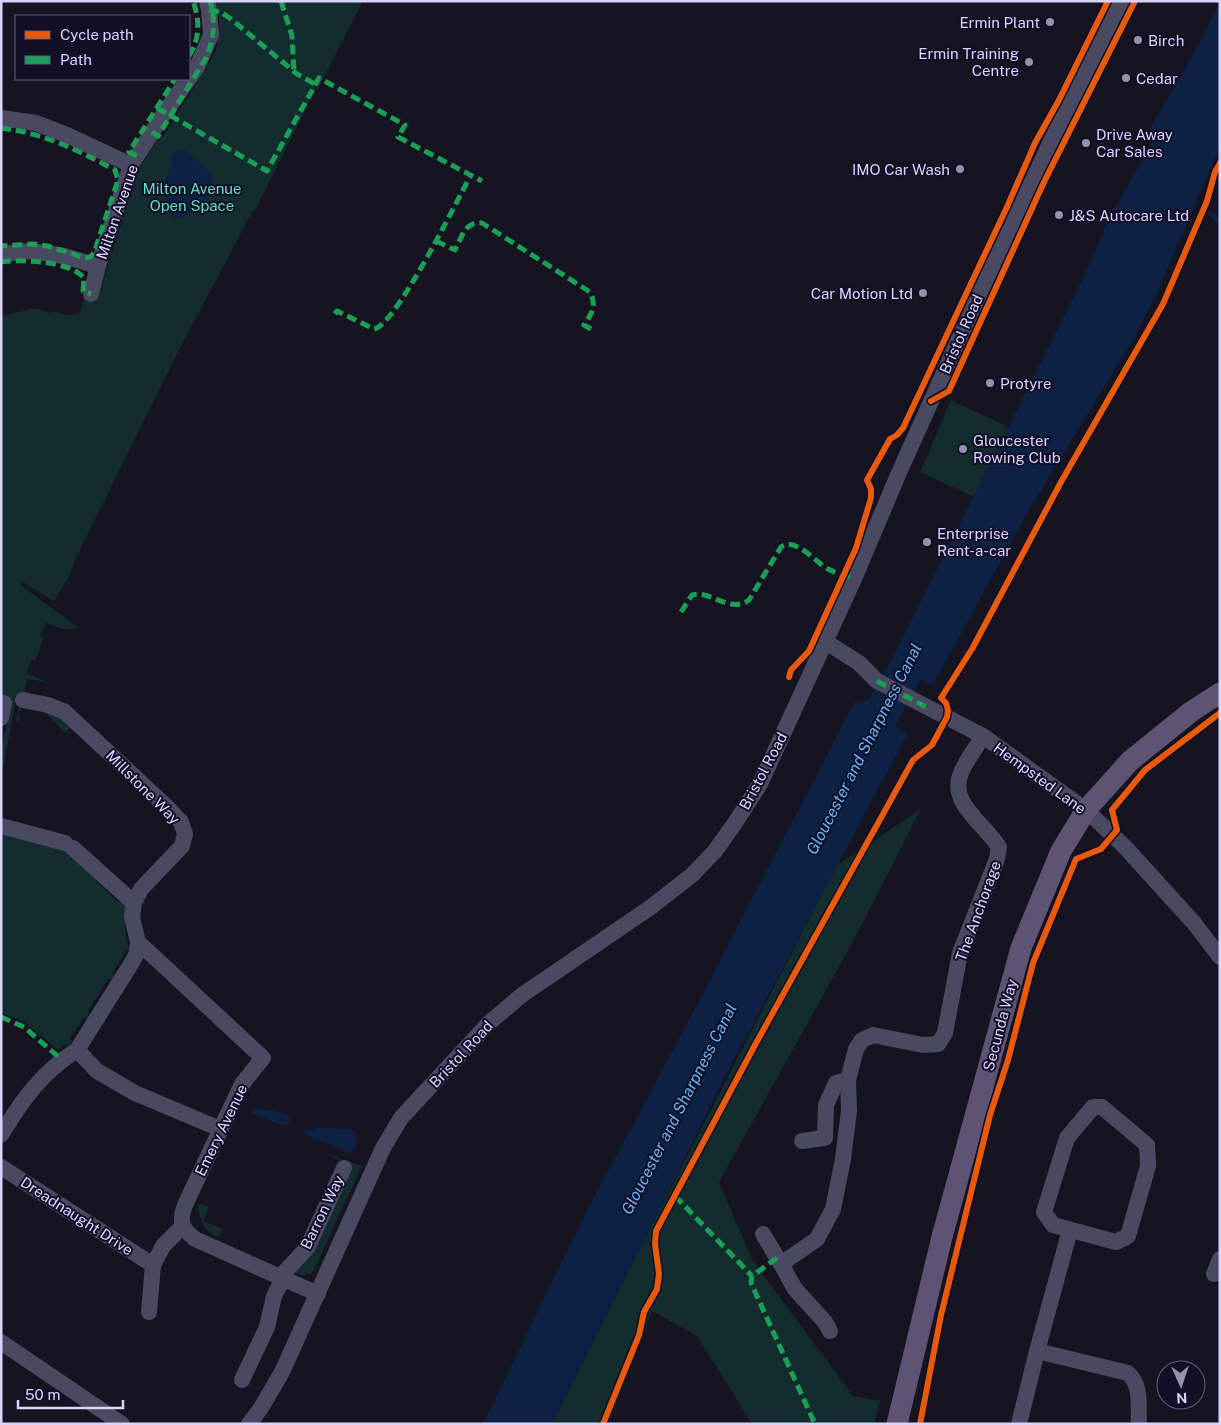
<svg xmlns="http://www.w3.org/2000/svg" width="1221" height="1425" viewBox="0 0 1221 1425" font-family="'Public Sans',sans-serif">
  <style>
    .green { fill: #132c2d }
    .water { fill: #0d2144 }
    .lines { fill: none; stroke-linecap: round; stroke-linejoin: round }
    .stream { stroke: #0d2144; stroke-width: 4.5 }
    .minor { stroke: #4a4962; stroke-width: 16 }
    .major { stroke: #5e5373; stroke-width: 21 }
    .quiet { stroke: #1a9f57; stroke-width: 5; stroke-dasharray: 10 5; stroke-linecap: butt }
    .cycleway-casing { stroke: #130f26; stroke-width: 9 }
    .cycleway { stroke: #e8590c; stroke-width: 6 }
    .poi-dot { fill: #9591b1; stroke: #130f26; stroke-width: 2 }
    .labels { text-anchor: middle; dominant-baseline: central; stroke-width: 4; stroke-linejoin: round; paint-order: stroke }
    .poi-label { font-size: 15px; fill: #d9d4ff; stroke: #130f26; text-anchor: start }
    .park-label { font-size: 15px; fill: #5fe0c0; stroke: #130f26 }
    .street-label { font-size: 15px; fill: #d9d4ff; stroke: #130f26 }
    .water-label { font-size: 16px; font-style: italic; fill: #62b6ff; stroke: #130f26 }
  </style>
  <rect width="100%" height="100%" fill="#161421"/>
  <!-- green -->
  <g class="green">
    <path d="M215 1H363L319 87H317L255 210H253L178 352 76 558 71 573 54 601 21 581 22 586 79 628 66 630 46 623 40 636 44 638 35 661 32 660 26 673 47 682 27 679 22 704 47 709 73 725 65 733 45 712 22 708 19 712V722H16L20 700 16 699 3 768H1V752L12 699 1 696V316L36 308 50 313 52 311 66 315 79 314 85 295 99 296 137 172 160 135 163 137 216 51 219 32V17Z"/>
    <path d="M951 400 1008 427 974 497 920 472Z"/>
    <path d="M921 809 850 947 719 1182 753 1261 853 1396 880 1401 874 1424H752L697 1336 652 1311 609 1424H552L627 1273 837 865Z"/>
    <path d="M1 834 19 839 25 836 61 847 97 876 96 881 118 902 123 900 126 903C124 917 125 931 128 946L132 947 130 951H126L113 972 115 976 113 979H108L88 1011 90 1015 88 1018H84L70 1038 72 1042 68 1046 65 1044 60 1048H56L25 1022 1 1013Z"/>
    <path d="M327 1154 362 1166 314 1270 310 1274 301 1275 292 1271 351 1166Z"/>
    <path d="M198 1203 209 1207 203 1221 222 1229 218 1237C203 1231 199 1218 198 1203Z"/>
  </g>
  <!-- water -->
  <g class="water">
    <path d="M1220 3V147L1160 286 1134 338 1026 515 933 685 920 680 895 726 907 735 727 1073 552 1424H483L585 1214 682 1033 854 703 869 700 893 657 1086 272 1107 222 1153 141 1145 137 1183 72Z"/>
    <path d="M179 149H183L202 164 214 177C212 202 201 214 176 219L167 211 164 184 171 165V155Z"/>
    <path d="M256 1108 285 1113 291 1118 292 1120C289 1123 289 1124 285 1125 280 1126 260 1116 253 1114L252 1110Z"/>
    <path d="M316 1128H333L354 1130 356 1146 353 1152 347 1154 344 1150 314 1139 303 1132 307 1129 311 1130Z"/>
  </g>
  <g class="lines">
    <!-- stream -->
    <path class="stream" d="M1210 213 1220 222"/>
    <!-- minor -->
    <g class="minor">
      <path d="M1 118 36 123 67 135 131 165"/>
      <path d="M1 254 31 251 64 256 98 266"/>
      <path d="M91 294 98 266 131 165 165 112 197 67 211 35 209 10 207 1"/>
      <path d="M826 642 859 663 877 681 983 736 1086 810 1125 847 1194 923 1220 957"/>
      <path d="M1 702 4 703 1 718"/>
      <path d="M1 826 65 843"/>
      <path d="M73 848 134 903"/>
      <path d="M138 942 263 1058 242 1084 185 1205C179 1222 181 1228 195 1239L318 1294"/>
      <path d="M77 1050 97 1071 135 1093 220 1129"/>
      <path d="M1093 1107H1102L1147 1145 1148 1166 1128 1236 1116 1242 1053 1225 1044 1212 1067 1138Z"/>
      <path d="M1 1135C22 1100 42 1072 77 1050L131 964 137 953 138 942 132 917 134 903 141 889 182 846 185 834 181 822 167 807 65 712 48 705 23 700"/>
      <path d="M802 1141 825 1138 826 1105 836 1083 848 1080"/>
      <path d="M1 1167 153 1265 163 1246 183 1226"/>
      <path d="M763 1234 781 1264"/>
      <path d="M1214 1274 1220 1259"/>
      <path d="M280 1277 307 1248 344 1168"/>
      <path d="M149 1312 153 1265"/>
      <path d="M830 1331 825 1322 795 1289 781 1264 817 1239 833 1209 843 1159 849 1111 848 1080 856 1049 862 1040 873 1035 923 1045 938 1044 945 1033 960 953 997 859 999 847C984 823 948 803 961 773 966 760 976 748 983 736"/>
      <path d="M1 1342 122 1424"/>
      <path d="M1037 1351 1128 1373C1142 1386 1138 1405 1139 1424"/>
      <path d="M242 1380 267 1327 274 1296 283 1279"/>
      <path d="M249 1424 261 1408 282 1372 383 1148 401 1118 490 1022 522 995 651 907 692 875 715 851 735 823 760 784 854 579 898 475 976 301 1053 137 1122 1"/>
      <path d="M1019 1424 1037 1351 1070 1230"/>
    </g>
    <!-- major -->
    <path class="major" d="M897 1424 942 1237 1021 948 1061 851 1086 810 1130 761 1192 711 1220 693"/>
    <!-- quiet -->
    <g class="quiet">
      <path d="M281 1 292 36 294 72"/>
      <path d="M209 10 221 12 231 19 297 74 315 84"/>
      <path d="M189 56C200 39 200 20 193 1"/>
      <path d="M157 108 267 171 319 78 405 125 398 137 482 181"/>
      <path d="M1 128C43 133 78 150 115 170L118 180 94 253 90 257 85 258 48 246 32 244 1 246"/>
      <path d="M152 132 158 136 206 58C214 39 216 21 210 1"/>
      <path d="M137 156 129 152 175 79"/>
      <path d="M436 241 455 250C462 237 465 221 482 223L590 292C597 306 592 313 584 325L591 329"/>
      <path d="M1 262C21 259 71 261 84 278L83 291 91 294"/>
      <path d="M335 314 337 311 374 329C396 325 456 202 470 177"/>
      <path d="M681 612 692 595C712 590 729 614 749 600L781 547C795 536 815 562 828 569 836 573 846 576 854 579"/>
      <path d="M877 681 930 709"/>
      <path d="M1 1017 24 1027 62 1060"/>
      <path d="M675 1196 752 1276"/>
      <path d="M777 1258 752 1276 751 1283 815 1424"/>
    </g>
    <!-- cycleway casing -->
    <g class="cycleway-casing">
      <g id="cycleway">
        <path d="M931 401 949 391 1044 182 1135 1"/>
        <path d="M789 677 791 670 809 651 856 548 871 498V489L867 480 890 439 897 435 903 428 1007 207 1035 143 1059 100 1108 1"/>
        <path d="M603 1424 639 1335 644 1312 657 1289 659 1274 655 1244 656 1231 755 1045 913 760 932 745 947 717 948 710 946 703 941 698 972 649 1061 482 1163 304 1207 201 1215 172 1220 163"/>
        <path d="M920 1424 941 1315 990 1115 1008 1060 1033 963 1076 859 1101 849 1117 830 1112 810 1145 770 1220 713"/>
      </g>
    </g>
    <!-- cycleway -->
    <use href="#cycleway" class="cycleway"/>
  </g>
  <!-- markers -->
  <g class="poi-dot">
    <circle cx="1050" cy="22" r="5"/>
    <circle cx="1138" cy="40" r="5"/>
    <circle cx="1029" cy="62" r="5"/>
    <circle cx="1126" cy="78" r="5"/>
    <circle cx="1086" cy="143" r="5"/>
    <circle cx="960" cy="169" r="5"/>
    <circle cx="1059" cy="215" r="5"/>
    <circle cx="923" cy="293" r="5"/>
    <circle cx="990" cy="383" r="5"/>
    <circle cx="963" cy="449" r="5"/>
    <circle cx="927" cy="542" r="5"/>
  </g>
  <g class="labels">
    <!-- poi labels -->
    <g class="poi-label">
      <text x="1040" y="22" text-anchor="end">Ermin Plant</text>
      <text x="1148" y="40">Birch</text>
      <text x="1019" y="53" text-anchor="end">Ermin Training<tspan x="1019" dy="17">Centre</tspan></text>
      <text x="1136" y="78">Cedar</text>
      <text x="1096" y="134">Drive Away<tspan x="1096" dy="17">Car Sales</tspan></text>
      <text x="950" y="169" text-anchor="end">IMO Car Wash</text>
      <text x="1069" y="215">J&amp;S Autocare Ltd</text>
      <text x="913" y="293" text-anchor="end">Car Motion Ltd</text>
      <text x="1000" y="383">Protyre</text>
      <text x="973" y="440">Gloucester<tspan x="973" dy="17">Rowing Club</tspan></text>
      <text x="937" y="533">Enterprise<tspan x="937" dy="17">Rent-a-car</tspan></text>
    </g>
    <!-- park labels -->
    <g class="park-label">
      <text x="192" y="188">Milton Avenue<tspan x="192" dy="17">Open Space</tspan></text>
    </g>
    <!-- street labels -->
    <g class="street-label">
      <text transform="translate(117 212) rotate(-71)">Milton Avenue</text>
      <text transform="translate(961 334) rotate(-66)">Bristol Road</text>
      <text transform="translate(763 771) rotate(-62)">Bristol Road</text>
      <text transform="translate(1040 778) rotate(36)">Hempsted Lane</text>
      <text transform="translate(143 787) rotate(45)">Millstone Way</text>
      <text transform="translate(978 911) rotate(-70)">The Anchorage</text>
      <text transform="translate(1000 1025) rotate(-75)">Secunda Way</text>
      <text transform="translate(461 1054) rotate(-47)">Bristol Road</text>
      <text transform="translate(221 1130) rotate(-64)">Emery Avenue</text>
      <text transform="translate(322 1212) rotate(-64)">Barron Way</text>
      <text transform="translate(77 1216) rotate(33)">Dreadnaught Drive</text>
    </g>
    <!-- water labels -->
    <g class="water-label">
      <text transform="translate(864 749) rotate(-63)">Gloucester and Sharpness Canal</text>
      <text transform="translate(679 1109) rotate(-63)">Gloucester and Sharpness Canal</text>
    </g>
  </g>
  <!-- border -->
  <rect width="1221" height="1425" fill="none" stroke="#d9d4ff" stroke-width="5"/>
  <!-- legend -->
  <rect x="15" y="15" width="175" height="65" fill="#130f26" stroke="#625e7d"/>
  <rect x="25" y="31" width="25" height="8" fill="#e8590c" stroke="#625e7d"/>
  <text x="60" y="40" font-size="15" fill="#d9d4ff">Cycle path</text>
  <rect x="25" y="56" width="25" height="8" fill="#1a9f57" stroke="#625e7d"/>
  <text x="60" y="65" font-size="15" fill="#d9d4ff">Path</text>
  <!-- north arrow -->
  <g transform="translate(1181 1385) rotate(177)"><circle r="24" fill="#130f26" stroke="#625e7d"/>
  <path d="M0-4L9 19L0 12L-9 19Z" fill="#9591b1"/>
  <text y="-8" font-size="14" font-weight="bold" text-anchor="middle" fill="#d9d4ff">N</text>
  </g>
  <!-- scale -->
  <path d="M18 1400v8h105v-8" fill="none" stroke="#d9d4ff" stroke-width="2.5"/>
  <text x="25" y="1400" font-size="15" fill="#d9d4ff" stroke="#130f26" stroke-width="4" paint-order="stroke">50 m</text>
</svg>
